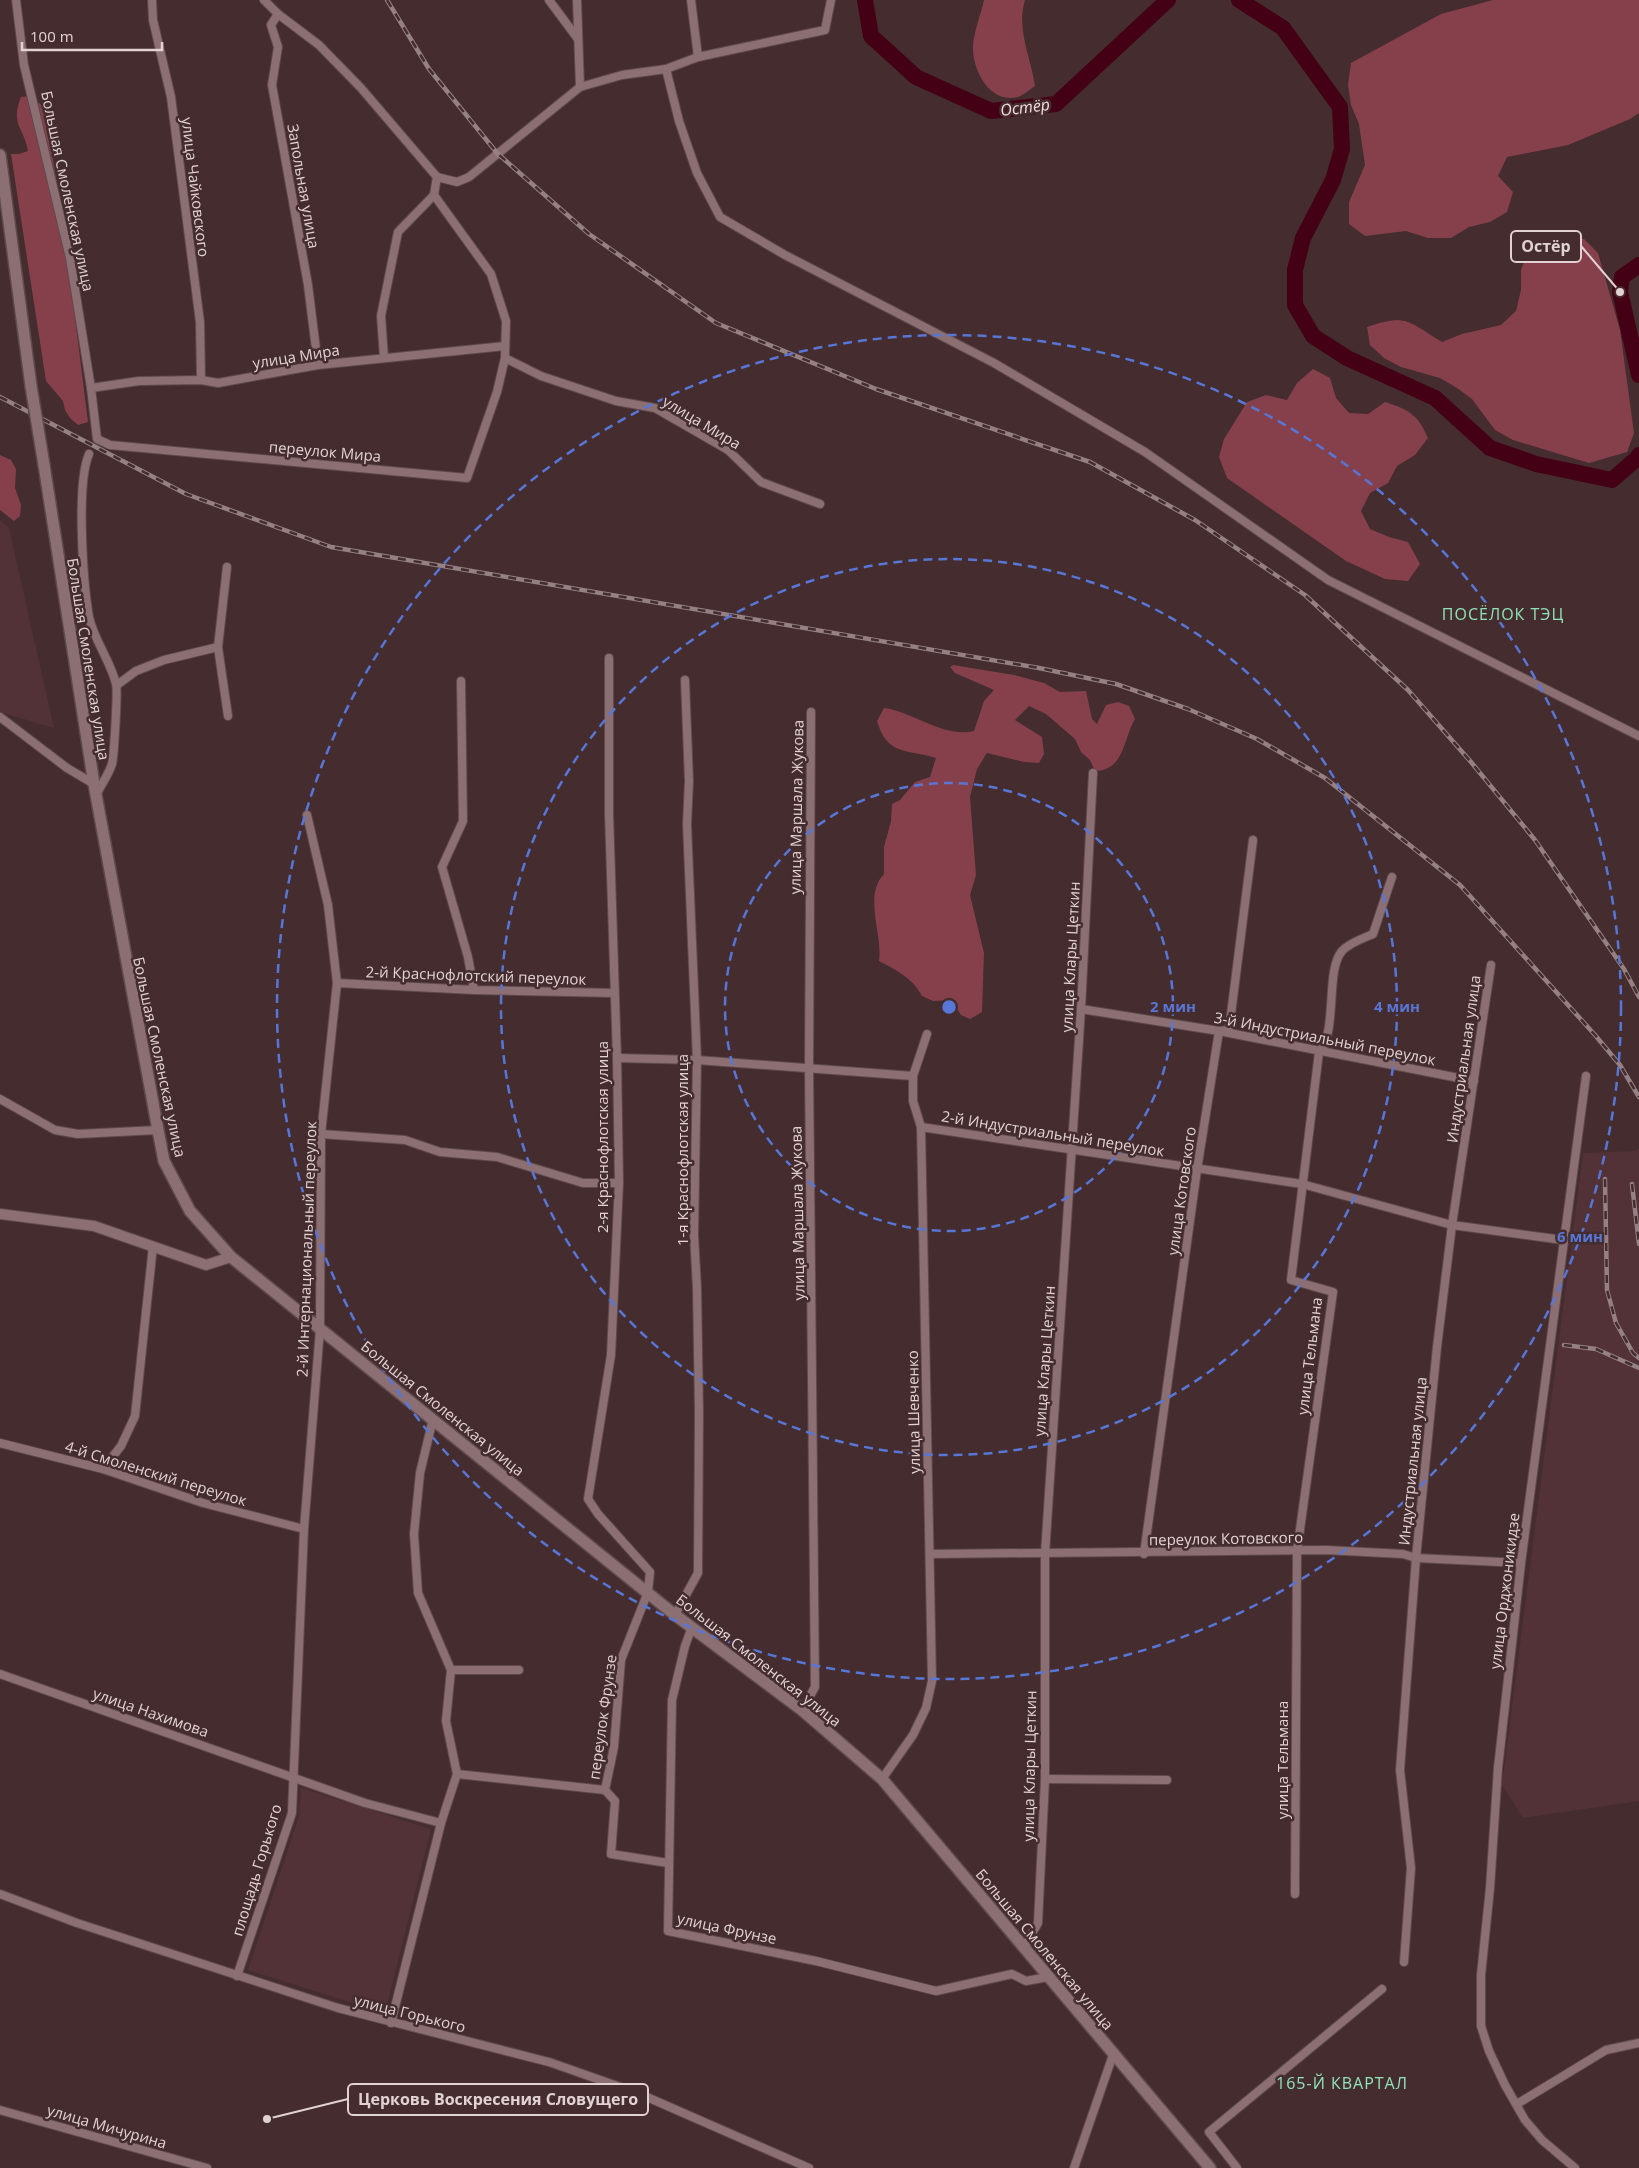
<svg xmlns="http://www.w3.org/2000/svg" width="1639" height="2168" viewBox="0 0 1639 2168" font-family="'Open Sans',sans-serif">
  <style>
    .built { fill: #523237 }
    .green { fill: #86404c }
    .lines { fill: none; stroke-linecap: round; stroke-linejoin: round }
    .river { stroke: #440015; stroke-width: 16 }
    .minor-casing { stroke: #5e494c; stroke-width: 10 }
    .tertiary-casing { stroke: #5e494c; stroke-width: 12 }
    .secondary-casing { stroke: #5e494c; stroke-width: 14 }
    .minor { stroke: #8c6f72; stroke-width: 8 }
    .tertiary { stroke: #8c6f72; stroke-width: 10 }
    .secondary { stroke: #8c6f72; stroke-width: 11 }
    .rail-casing { stroke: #958183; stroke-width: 4.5 }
    .rail { stroke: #442c2f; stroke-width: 2.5; stroke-dasharray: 8; stroke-linecap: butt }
    .secondary-bridge-casing { stroke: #5e494c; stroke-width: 14; stroke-linecap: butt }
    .secondary-bridge { stroke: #8c6f72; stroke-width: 11 }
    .ring { fill: none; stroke: #5876d6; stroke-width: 2.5; stroke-dasharray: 9 6 }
    .labels { text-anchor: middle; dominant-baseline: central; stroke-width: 5; stroke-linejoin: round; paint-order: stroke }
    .street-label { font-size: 15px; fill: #e2d2d3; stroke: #442c2f }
    .water-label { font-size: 16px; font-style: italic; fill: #f3dcde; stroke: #442c2f }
    .neighbourhood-label { font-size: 16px; letter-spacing: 1px; fill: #90e2b8; stroke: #442c2f }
    .centre { fill: #5876d6; stroke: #442c2f; stroke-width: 2.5 }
    .ring-label { font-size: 15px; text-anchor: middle; font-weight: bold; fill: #5876d6; stroke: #442c2f; stroke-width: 5; stroke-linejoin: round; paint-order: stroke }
    .leader { fill: none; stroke: #e2d2d3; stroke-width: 2 }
    .callout-dot { fill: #e2d2d3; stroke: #442c2f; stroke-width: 2 }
    .callout { fill: #442c2f; stroke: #e2d2d3; stroke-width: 2 }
    .callout-label { font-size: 16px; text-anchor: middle; font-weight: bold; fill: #e2d2d3 }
  </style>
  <rect width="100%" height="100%" fill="#442c2f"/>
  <!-- built -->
  <g class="built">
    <path d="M0 520 9 528 54 728 0 712Z"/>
    <path d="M1639 1148V1801L1523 1818 1502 1785 1583 1153 1635 1151Z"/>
    <path d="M301 1788 431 1829 385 2013 248 1970 299 1816Z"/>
  </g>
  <!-- green -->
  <g class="green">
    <path d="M984 0H1025C1016 29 1031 58 1035 86 1030 89 1024 95 1018 97 989 104 972 69 973 46 974 31 981 14 984 0Z"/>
    <path d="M1493 0H1639V113L1630 119 1568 145 1507 157 1498 176 1513 192 1507 212 1490 222 1469 227 1451 238H1428L1406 231 1365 236 1349 224V202L1365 165 1359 124 1351 105 1348 85 1351 63 1441 14Z"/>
    <path d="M30 96 44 107 62 213 88 422 78 425 70 418 65 410 63 401 46 381 11 154H19L28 151C24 127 10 125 21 97Z"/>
    <path d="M1562 234 1584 239 1598 253 1620 330 1634 433 1627 452 1589 463 1513 440 1495 430 1472 399 1457 388 1440 378 1401 367 1384 358 1370 345 1367 327C1407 313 1409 322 1442 342L1462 334 1501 325 1516 311 1521 290V270L1528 251 1543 237Z"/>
    <path d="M1313 369 1330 378 1336 398 1349 413 1368 414 1385 402C1410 410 1418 415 1428 438L1415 455 1397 466 1388 483 1370 493 1361 511 1370 529 1389 537 1408 542 1420 564 1408 581 1385 579 1346 561 1227 478 1219 457 1224 439 1247 402 1266 395 1287 400 1297 383Z"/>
    <path d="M0 455 11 460 16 469 15 488 21 505 20 516 14 521 0 510Z"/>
    <path d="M953 665 1014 675 1044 683 1060 692 1086 691 1092 719 1097 724 1106 705 1118 702 1129 706 1135 719C1123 739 1125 770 1095 771L1090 760 1081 752 1075 739 1046 714 1029 706 1015 720 1042 737 1044 754 1039 763 1024 762 987 753 977 769 970 797 976 875 970 895 984 953 982 1012 970 1019 961 1015 952 1000 933 1001 922 996C913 978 896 970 879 961 883 935 863 895 884 874V847L891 821 892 804 900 800 915 782 930 777 936 758C907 749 887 756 877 721L884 708C914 712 943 738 974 731L984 701 994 690 955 673 950 667Z"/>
  </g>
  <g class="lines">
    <!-- river -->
    <g class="river">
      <path d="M865 0 871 36 916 77 991 111 1056 104 1168 0"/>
      <path d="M1239 0 1283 28 1340 107 1342 149 1333 180 1303 238 1295 270V305L1313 336 1347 358 1435 398 1490 448 1536 464 1612 480 1636 459 1639 455"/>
      <path d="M1639 265 1622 277 1620 292 1639 375"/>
    </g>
    <!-- minor casing -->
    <g class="minor-casing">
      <g id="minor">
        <path d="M16 0 24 65 70 258 91 388 97 439 110 445 467 478 497 392 505 358 506 321 491 274 434 195 437 177"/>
        <path d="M152 0 153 20 171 97 200 322 201 380"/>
        <path d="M264 0 278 14 319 45 361 88 437 177 457 182 469 177 580 87 622 75 666 69 698 57 825 30 831 0"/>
        <path d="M549 0 578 39"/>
        <path d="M577 0 580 87"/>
        <path d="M691 0 698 57"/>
        <path d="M278 14 271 25 278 47 272 85 308 285 318 365"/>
        <path d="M666 69 679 121 697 173 720 217 785 255 994 363 1145 452 1328 580 1639 736"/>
        <path d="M384 357 381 316 398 232 434 195"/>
        <path d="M505 358 541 376 616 401 655 408 728 450 761 482 820 504"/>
        <path d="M91 388 139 381 201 380 218 383 318 365 505 346"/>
        <path d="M89 454C76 484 83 582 89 617 94 640 111 662 116 684 118 691 114 755 112 764 109 774 101 785 96 795"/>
        <path d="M227 567 218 647 228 716"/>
        <path d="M609 658V814L617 1058 619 1183 611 1355 588 1499 598 1514 650 1572 648 1592 621 1660 614 1747 605 1790 615 1801 611 1854 668 1863"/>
        <path d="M461 681 463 821 442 867 468 957 474 990"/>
        <path d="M117 685 136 671 164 660 218 647"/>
        <path d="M0 717 67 768 94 784"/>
        <path d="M337 983 474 990 614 993"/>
        <path d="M1081 1009 1219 1031 1474 1081"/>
        <path d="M617 1058 697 1060 913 1076"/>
        <path d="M0 1099 55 1130 78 1134 158 1130"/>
        <path d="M921 1127 1302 1184 1452 1225 1563 1240"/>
        <path d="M321 1134 405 1140 440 1152 497 1157 583 1183H619"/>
        <path d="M0 1443 103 1469 203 1503 304 1529"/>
        <path d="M103 1469 121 1446 135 1416 153 1246"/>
        <path d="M930 1554 1326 1550 1403 1554 1416 1558 1521 1563"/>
        <path d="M1144 1554 1197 1170 1219 1031 1229 1030 1253 840"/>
        <path d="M675 1615 698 1573 699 1413 697 1288 694 1235 697 1060 687 824 689 781 685 680"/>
        <path d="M692 1627 685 1646 672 1700 668 1931 816 1961 936 1991 1012 1974 1026 1981 1048 1977"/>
        <path d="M451 1670H519"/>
        <path d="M0 1674 365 1803 441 1823"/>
        <path d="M802 1710 815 1687 809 1068 811 712"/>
        <path d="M457 1774 605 1790"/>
        <path d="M882 1779 913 1735 926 1708 932 1681 921 1127 913 1101V1076L927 1034"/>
        <path d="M1045 1779 1167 1780"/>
        <path d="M0 1894 77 1923 338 2008 549 2062 640 2094 809 2168"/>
        <path d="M1295 1894 1297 1551 1333 1292 1291 1280 1319 1052C1338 1033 1325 970 1342 951 1349 943 1364 938 1373 934L1392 877"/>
        <path d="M1024 1947 1038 1923 1045 1779V1554L1081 1009 1093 773"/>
        <path d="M1404 1962 1411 1868 1400 1770 1416 1558 1437 1347 1452 1225 1491 965"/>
        <path d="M237 1976 292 1813 304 1529 320 1329 321 1134 337 983 328 905 307 815"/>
        <path d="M391 2023 441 1823 457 1774 446 1721 451 1670 418 1593 414 1534 420 1473 433 1419"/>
        <path d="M1517 2104 1606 2050 1639 2043"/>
        <path d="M0 2110 207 2168"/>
        <path d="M1074 2168 1114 2052"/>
        <path d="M1237 2168 1209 2132 1382 1989"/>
        <path d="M1575 2168 1542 2140 1525 2120 1505 2085 1489 2051 1481 2026V1975L1490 1888 1498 1768 1521 1563 1586 1076"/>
      </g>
    </g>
    <!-- tertiary casing -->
    <g class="tertiary-casing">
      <path id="tertiary" d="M0 1214 94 1226 206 1265 231 1257"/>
    </g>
    <!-- secondary casing -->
    <g class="secondary-casing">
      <g id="secondary">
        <path d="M0 155 31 386"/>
        <path d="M44 465 94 784 158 1130 164 1161 190 1211 231 1257 675 1615 802 1710 882 1779 1210 2168"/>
      </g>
    </g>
    <!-- minor -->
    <use href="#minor" class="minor"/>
    <!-- tertiary -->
    <use href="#tertiary" class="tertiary"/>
    <!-- secondary -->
    <use href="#secondary" class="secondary"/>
    <!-- rail casing -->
    <g class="rail-casing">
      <g id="rail">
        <path d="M387 0 429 69 497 153 589 234 716 323 876 389 1090 462 1195 520 1305 595 1408 690 1471 762 1535 840 1624 969 1639 997"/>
        <path d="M0 397 186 494 331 547 1039 668 1116 684 1188 709 1257 739 1325 778 1460 885 1595 1035 1620 1065 1639 1097"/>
        <path d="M1605 1179 1607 1290 1616 1323 1633 1353 1639 1358"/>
        <path d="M1632 1184 1639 1244"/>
        <path d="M1564 1345 1596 1349 1639 1368"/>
      </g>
    </g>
    <!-- rail -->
    <use href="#rail" class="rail"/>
    <!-- secondary-bridge casing -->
    <g class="secondary-bridge-casing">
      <path id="secondary-bridge" d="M31 386 44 465"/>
    </g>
    <!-- secondary-bridge -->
    <use href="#secondary-bridge" class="secondary-bridge"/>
  </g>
  <!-- distance rings -->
  <g class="ring">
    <circle cx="949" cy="1007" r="224"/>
    <circle cx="949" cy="1007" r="448"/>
    <circle cx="949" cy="1007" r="672"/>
  </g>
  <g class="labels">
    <!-- street labels -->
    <g class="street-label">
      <text transform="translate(304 186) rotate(80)">Запольная улица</text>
      <text transform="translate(196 187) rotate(83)">улица Чайковского</text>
      <text transform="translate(68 191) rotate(78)">Большая Смоленская улица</text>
      <text transform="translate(296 356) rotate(-9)">улица Мира</text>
      <text transform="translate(702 422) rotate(31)">улица Мира</text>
      <text transform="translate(325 451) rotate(5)">переулок Мира</text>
      <text transform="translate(89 659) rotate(81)">Большая Смоленская улица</text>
      <text transform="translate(796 807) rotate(-89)">улица Маршала Жукова</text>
      <text transform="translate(1070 957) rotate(-87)">улица Клары Цеткин</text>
      <text transform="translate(476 975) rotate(2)">2-й Краснофлотский переулок</text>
      <text transform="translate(1325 1038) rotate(11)">3-й Индустриальный переулок</text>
      <text transform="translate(160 1057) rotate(78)">Большая Смоленская улица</text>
      <text transform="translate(1463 1059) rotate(-82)">Индустриальная улица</text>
      <text transform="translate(1053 1133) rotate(9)">2-й Индустриальный переулок</text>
      <text transform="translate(602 1137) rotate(-90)">2-я Краснофлотская улица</text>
      <text transform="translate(682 1150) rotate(-90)">1-я Краснофлотская улица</text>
      <text transform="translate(1181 1191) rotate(-82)">улица Котовского</text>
      <text transform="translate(797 1213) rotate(-91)">улица Маршала Жукова</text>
      <text transform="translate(306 1249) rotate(-88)">2-й Интернациональный переулок</text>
      <text transform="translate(1309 1356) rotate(-83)">улица Тельмана</text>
      <text transform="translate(1044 1361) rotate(-86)">улица Клары Цеткин</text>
      <text transform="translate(443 1408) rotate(39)">Большая Смоленская улица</text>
      <text transform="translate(913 1412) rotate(-91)">улица Шевченко</text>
      <text transform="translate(1412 1461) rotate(-84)">Индустриальная улица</text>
      <text transform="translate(156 1473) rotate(17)">4-й Смоленский переулок</text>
      <text transform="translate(1226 1538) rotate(-1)">переулок Котовского</text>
      <text transform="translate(1504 1591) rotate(-83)">улица Орджоникидзе</text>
      <text transform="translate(759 1660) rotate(38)">Большая Смоленская улица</text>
      <text transform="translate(151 1712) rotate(19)">улица Нахимова</text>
      <text transform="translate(602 1717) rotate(-82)">переулок Фрунзе</text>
      <text transform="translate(1282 1760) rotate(-90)">улица Тельмана</text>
      <text transform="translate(1029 1766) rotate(-89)">улица Клары Цеткин</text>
      <text transform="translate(256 1870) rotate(-73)">площадь Горького</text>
      <text transform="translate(727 1928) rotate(12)">улица Фрунзе</text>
      <text transform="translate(1045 1949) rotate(50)">Большая Смоленская улица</text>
      <text transform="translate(410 2013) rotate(14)">улица Горького</text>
      <text transform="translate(107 2126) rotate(16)">улица Мичурина</text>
    </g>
    <!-- water labels -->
    <g class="water-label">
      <text transform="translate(1025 107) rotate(-7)">Остёр</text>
    </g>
    <!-- neighbourhood labels -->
    <g class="neighbourhood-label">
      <text x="1503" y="614">ПОСЁЛОК ТЭЦ</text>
      <text x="1342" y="2083">165-Й КВАРТАЛ</text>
    </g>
  </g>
  <circle cx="949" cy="1007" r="8" class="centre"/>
  <g class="ring-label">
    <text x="1173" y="1012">2 мин</text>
    <text x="1397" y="1012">4 мин</text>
    <text x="1580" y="1242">6 мин</text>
  </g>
  <!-- callouts -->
  <path class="leader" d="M1620 292L1581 246M267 2119L348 2099"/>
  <g class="callout-dot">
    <circle cx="1620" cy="292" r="5"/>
    <circle cx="267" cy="2119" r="5"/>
  </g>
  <g class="callout">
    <rect x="1511" y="231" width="70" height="31" rx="5"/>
    <rect x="348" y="2084" width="300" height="31" rx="5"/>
  </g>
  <g class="callout-label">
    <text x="1546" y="252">Остёр</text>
    <text x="498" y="2105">Церковь Воскресения Словущего</text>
  </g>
  <!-- scale -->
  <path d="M22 42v8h140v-8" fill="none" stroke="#e2d2d3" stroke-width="2.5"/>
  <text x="30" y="42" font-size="15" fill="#e2d2d3" stroke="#442c2f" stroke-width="4" paint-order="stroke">100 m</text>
</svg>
